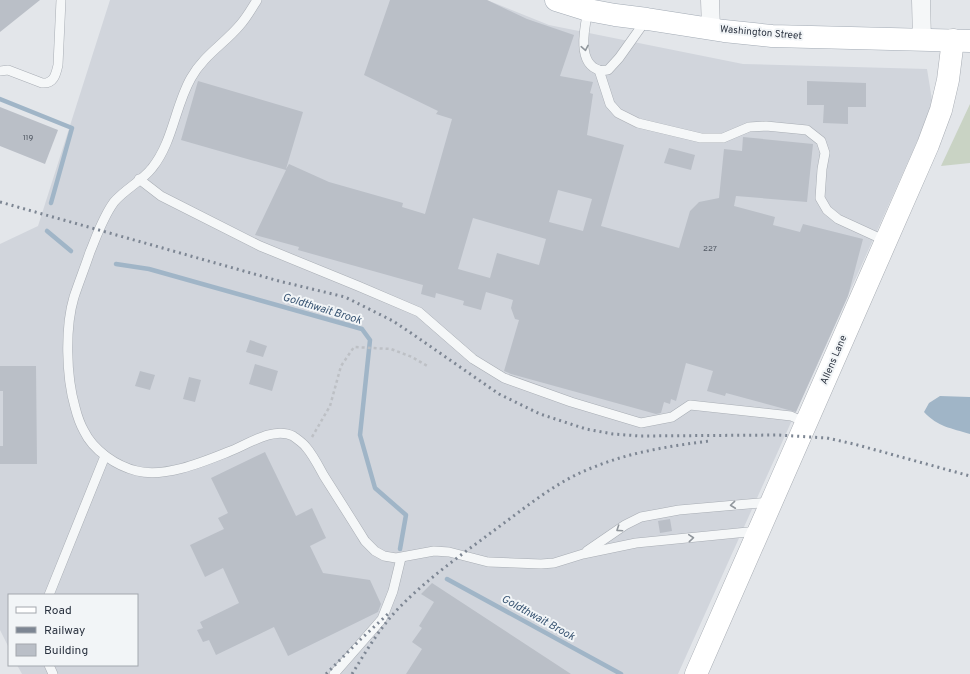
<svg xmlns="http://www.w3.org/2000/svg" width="970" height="674" viewBox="0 0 970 674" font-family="Overpass,sans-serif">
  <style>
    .built { fill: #d1d5dc }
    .green { fill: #c9d3c4 }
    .water { fill: #a0b5c7 }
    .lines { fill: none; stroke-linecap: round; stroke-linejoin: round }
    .stream { stroke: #a0b5c7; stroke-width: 4.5 }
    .building { fill: #babfc7; fill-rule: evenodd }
    .lane-casing { stroke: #a8adb4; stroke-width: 10 }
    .street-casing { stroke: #a8adb4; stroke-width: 19 }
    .secondary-casing { stroke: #a8adb4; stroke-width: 23 }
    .primary-casing { stroke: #a3abb5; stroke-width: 23 }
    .path { stroke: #bdc0c5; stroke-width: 2.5; stroke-dasharray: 3 3; stroke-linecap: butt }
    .lane { stroke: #f5f7f8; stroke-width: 9 }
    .street { stroke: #f5f7f8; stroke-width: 18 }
    .secondary { stroke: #fff; stroke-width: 22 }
    .primary { stroke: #fff; stroke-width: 22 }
    .rail { stroke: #7d8693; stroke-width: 3; stroke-dasharray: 2 4; stroke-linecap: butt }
    .oneway { stroke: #90969c }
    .labels { text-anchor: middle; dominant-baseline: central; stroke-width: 4; stroke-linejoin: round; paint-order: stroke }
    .number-label { font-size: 8px; fill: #505762 }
    .street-label { font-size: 10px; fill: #2c3441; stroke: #f2f5f7 }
    .water-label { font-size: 11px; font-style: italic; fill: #385472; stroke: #f2f5f7 }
  </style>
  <rect width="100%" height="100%" fill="#e3e6ea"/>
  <!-- built -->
  <path class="built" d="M110 0H487L549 25 743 64 927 69 933 106 678 674H22L17 665H137V595H9V648L0 630V244L38 226Z"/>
  <!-- green -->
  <path class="green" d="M970 104V163L941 166Z"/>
  <!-- water -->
  <path class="water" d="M940 396 970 397V434C951 428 938 427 924 412L929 403Z"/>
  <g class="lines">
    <!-- stream -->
    <g class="stream">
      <path d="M0 99 72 128 51 203"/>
      <path d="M47 231 71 251"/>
      <path d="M116 264 149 269 362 329 370 340 360 435 375 488 406 515 400 549"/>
      <path d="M447 579 621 674"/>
    </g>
  </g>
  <!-- building -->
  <g class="building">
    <path d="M0 0H40L0 32Z"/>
    <path d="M390 0H487L527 19 574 35 560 76 593 82 590 93 593 94 587 135 624 145 601 226 679 248 690 211 699 202 719 198 724 149 742 151 743 137 813 144 807 202 736 196 734 206 775 217 773 225 800 232 803 224 863 239 848 296 796 412 726 393 725 396 707 391 713 371 686 363 676 401 671 399 670 404 664 402 661 413 656 414 511 374 504 371 519 320 515 319 511 308 513 300 486 292 481 310 463 305 464 301 436 293 435 298 421 294 423 285 298 250 299 247 255 235 286 170 181 140 198 81 303 112 286 169 289 164 329 182 403 203 402 207 425 214 452 119 436 114 438 111 364 75ZM558 190 592 199 583 231 549 222ZM473 218 546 239 539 265 497 253 490 278 458 269Z"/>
    <path d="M807 81 866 83V107H848V124L823 123 824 105H807Z"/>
    <path d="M0 107 58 130 45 164 0 146Z"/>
    <path d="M669 148 695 155 691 170 664 163Z"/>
    <path d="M250 340 267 346 263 357 246 352Z"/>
    <path d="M255 364 278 371 272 391 249 384Z"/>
    <path d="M0 366H36L37 464H0V446H3V391H0Z"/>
    <path d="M140 371 155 375 150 390 135 386Z"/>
    <path d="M189 377 201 380 195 402 183 399Z"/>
    <path d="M265 452 296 516 312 508 326 538 310 546 323 573 370 580 381 604 378 612 288 656 274 627 216 655 209 640 203 642 197 630 203 628 200 622 239 603 223 568 205 577 190 545 224 529 218 518 228 513 211 478Z"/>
    <path d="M670 519 672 531 660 533 658 521Z"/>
    <path d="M432 583 571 674H406L422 649 412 642 422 628 419 626 434 602 421 594Z"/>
  </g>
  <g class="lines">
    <!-- lane casing -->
    <g class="lane-casing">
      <g id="lane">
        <path d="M257 0C252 8 247 17 240 25 225 43 203 56 191 78 175 106 173 142 152 168 142 181 125 189 114 202 103 217 97 235 90 252 85 267 79 282 74 297 65 327 66 376 75 407 77 415 80 424 84 431 93 450 116 466 137 471 165 478 203 462 228 452 247 445 273 426 293 436 297 439 303 443 306 447 313 455 319 467 324 476 338 498 352 520 365 541L375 551 384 556 396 558 434 551 449 552 488 562 541 564 554 563 583 554 636 543 758 531"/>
        <path d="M588 10C585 26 576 63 599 70 601 71 606 70 608 70L619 58 646 20"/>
        <path d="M599 70 610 104 618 113 638 123 701 138H723L749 127 766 126 807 130 821 141 825 153 822 169 820 198 827 210 838 219 886 241"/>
        <path d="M0 71 8 70 42 83C54 84 56 74 58 65L61 0"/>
        <path d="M139 179 161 196 260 246 358 286 419 312 473 359 504 378 571 402 641 423 672 417 690 405 791 416 807 423"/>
        <path d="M587 551 625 525 641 517 679 510 771 502"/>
        <path d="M49 595 105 456"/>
        <path d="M49 665 53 674"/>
        <path d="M334 674 382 619 393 591 401 558"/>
      </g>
    </g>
    <!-- street casing -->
    <g class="street-casing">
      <g id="street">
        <path d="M710 0 711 29"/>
        <path d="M921 0 922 40"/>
      </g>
    </g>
    <!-- secondary casing -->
    <g class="secondary-casing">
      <path id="secondary" d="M696 674 928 145 941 110 948 80 953 40"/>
    </g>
    <!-- primary casing -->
    <g class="primary-casing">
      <path id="primary" d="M556 0 588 10 615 15 647 19 724 31 772 36 970 41"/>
    </g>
    <!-- path -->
    <path class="path" d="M312 437 330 406 341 366 354 347 391 349 412 357 429 367"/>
    <!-- lane -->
    <use href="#lane" class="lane"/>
    <!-- street -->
    <use href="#street" class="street"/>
    <!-- secondary -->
    <use href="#secondary" class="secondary"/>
    <!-- primary -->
    <use href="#primary" class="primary"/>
    <!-- rail -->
    <g class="rail">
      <path d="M0 202 279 281 345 297 393 321 411 333 499 394 540 414 586 429 613 434 640 436 779 435 827 438 854 444 970 476"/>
      <path d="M326 674 361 639 389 613"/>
      <path d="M352 674C365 653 378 631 395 612 426 579 464 553 500 526 530 504 559 480 594 467 631 452 670 446 709 441"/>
    </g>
  </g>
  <!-- one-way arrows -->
  <defs><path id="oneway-chevron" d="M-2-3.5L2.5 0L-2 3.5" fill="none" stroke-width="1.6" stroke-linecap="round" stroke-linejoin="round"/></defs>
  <g class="oneway">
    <use href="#oneway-chevron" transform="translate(585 48) rotate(79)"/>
    <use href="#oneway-chevron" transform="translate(733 505) rotate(174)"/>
    <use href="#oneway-chevron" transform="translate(619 529) rotate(146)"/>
    <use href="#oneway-chevron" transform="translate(691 538) rotate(-5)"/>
  </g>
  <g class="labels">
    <!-- number labels -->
    <g class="number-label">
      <text x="28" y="138">119</text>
      <text x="710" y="249">227</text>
    </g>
    <!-- street labels -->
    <g class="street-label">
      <text transform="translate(761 33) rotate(5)">Washington Street</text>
      <text transform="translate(834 360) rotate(-67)">Allens Lane</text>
    </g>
    <!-- water labels -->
    <g class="water-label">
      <text transform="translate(322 309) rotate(17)">Goldthwait Brook</text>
      <text transform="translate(538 618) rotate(29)">Goldthwait Brook</text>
    </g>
  </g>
  <!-- legend -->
  <rect x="8" y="594" width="130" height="72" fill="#f2f5f7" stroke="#a3a8ae"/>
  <rect x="16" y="607" width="20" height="6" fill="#ffffff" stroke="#a3a8ae"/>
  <text x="44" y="614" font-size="12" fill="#2c3441">Road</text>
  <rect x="16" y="627" width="20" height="6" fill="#7d8693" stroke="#a3a8ae"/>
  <text x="44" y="634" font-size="12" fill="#2c3441">Railway</text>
  <rect x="16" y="644" width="20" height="12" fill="#babfc7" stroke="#a3a8ae"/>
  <text x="44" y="654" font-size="12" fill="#2c3441">Building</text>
</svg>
